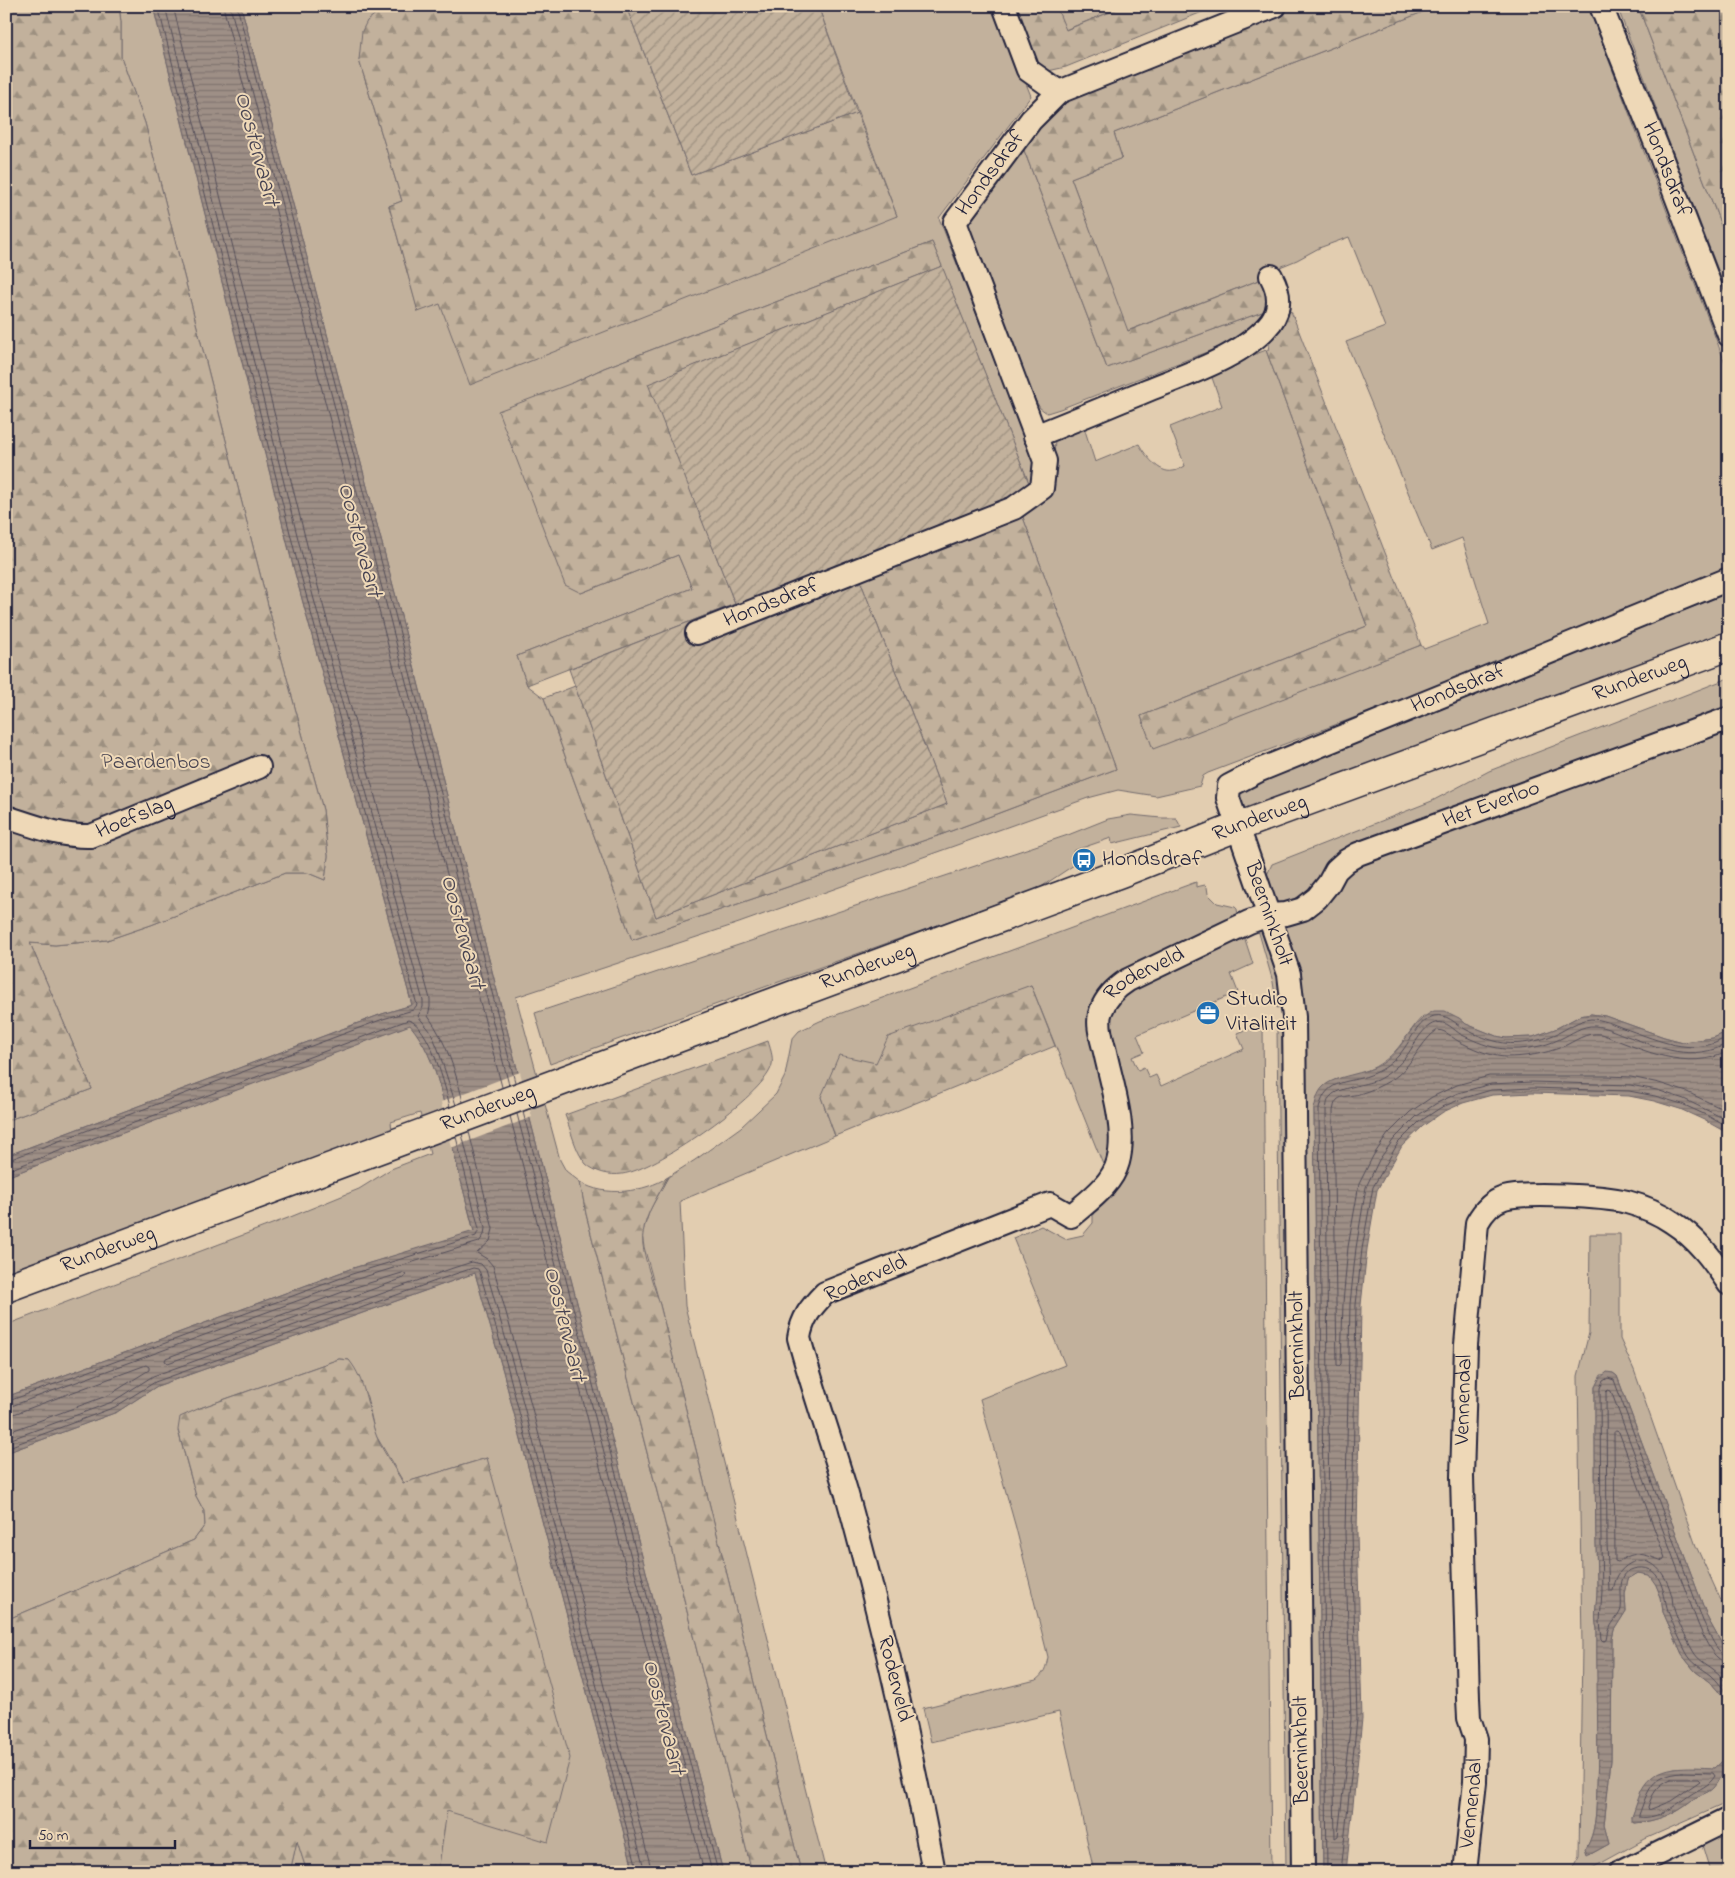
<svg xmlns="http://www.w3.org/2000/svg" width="1735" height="1878" viewBox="0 0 1735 1878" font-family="'Indie Flower',sans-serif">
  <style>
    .grass { fill: #c2b19c; stroke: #726a6c }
    .forest { fill: url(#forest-firs); stroke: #726a6c }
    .garden { fill: url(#garden-furrows); stroke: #726a6c }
    .water { fill: url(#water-rules); stroke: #6c6368 }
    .pier { fill: #e2cdb0 }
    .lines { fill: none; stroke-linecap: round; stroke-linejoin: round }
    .shore { stroke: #544e59; stroke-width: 1 }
    .minor-casing { stroke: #22223b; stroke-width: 26 }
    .tertiary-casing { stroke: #22223b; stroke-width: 31 }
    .minor { stroke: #eed8b7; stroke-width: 22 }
    .tertiary { stroke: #eed8b7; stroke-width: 28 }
    .labels { text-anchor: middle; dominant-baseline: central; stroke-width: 4; stroke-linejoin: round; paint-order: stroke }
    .street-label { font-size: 22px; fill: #22223b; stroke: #eed8b7 }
    .park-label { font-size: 22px; fill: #4a4653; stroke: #eed8b7 }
    .poi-label { font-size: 22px; fill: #22223b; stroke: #eed8b7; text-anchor: start }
    .water-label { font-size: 24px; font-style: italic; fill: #474352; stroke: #eed8b7 }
  </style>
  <defs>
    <pattern id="forest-firs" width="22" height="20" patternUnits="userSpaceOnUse" patternTransform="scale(1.25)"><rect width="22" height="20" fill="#c2b19c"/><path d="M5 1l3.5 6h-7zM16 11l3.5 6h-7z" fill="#9d9080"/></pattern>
    <pattern id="garden-furrows" width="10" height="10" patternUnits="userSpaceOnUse" patternTransform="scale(1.25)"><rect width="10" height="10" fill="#c2b19c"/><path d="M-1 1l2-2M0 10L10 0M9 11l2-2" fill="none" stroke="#9d9080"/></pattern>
    <pattern id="water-rules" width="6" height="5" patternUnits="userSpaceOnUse" patternTransform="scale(1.25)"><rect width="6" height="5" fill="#9e8f86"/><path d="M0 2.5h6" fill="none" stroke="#80746f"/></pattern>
  </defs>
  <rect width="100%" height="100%" fill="#e2cdb0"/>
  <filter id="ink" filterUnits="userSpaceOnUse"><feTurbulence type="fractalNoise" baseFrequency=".02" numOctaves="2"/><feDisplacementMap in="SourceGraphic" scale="10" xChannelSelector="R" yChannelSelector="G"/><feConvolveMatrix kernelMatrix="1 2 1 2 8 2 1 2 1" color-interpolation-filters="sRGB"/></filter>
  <g filter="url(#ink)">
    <!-- grass -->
    <g class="grass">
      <path d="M119 6H153L292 562 412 1005 382 1014 6 1156V1121L92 1089 30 943 55 945 107 940 151 925 285 873H308L325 880 328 856 323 810 282 660 145 123 121 57V22Z"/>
      <path d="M241 6H385L367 21 359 60 402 201 389 206 418 311 440 303 897 216 818 6H995L1031 96 939 218 1013 408 1036 460 1031 488 932 242 604 368 575 382 581 593 678 555 692 588 517 656 527 685 544 698 632 940 943 834 1116 769 1021 512 1054 464 1055 435 1082 421 1095 462 1139 444C1145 455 1159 474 1173 471 1177 471 1181 468 1185 466L1170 427 1222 406 1210 372 1266 350 1367 626 1141 716 1153 748 1421 645 1424 649 1489 624 1462 538 1432 550 1346 342 1385 327 1349 237 1319 248 1297 260 1280 267 1277 273 1127 331 1071 178 1122 158 1114 133 1438 6H1588L1729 373V573L1686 592 1208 773 1203 776 1200 786 1156 796 1118 790 1088 798 739 923 516 997 560 1160 566 1171 580 1182 586 1214 665 1523 752 1872H723L401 616Z"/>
      <path d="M1056 6H1125L1065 30Z"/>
      <path d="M1617 6H1638L1725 236 1729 235V278L1728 275 1721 278Z"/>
      <path d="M1022 145 1107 368 1265 311 1248 336 1060 409 1047 413 1040 408 1034 398 986 284 967 228 969 215Z"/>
      <path d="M1729 593V634L1235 814 1240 785 1250 779Z"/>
      <path d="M1729 678V1031L1713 1038 1683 1042 1664 1037 1605 1016 1591 1014 1580 1016 1555 1029 1533 1037 1506 1038 1496 1036 1466 1024 1459 1018 1423 1016C1414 1025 1409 1034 1401 1044 1384 1067 1361 1075 1334 1080L1314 1109 1323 1872H1311L1303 1085 1266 877 1272 864 1432 801 1489 771Z"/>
      <path d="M1131 815 1161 818H1176L1181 827 1112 844 1111 838 1073 851 1077 863 1038 889 550 1064 535 1013 1068 835 1108 819Z"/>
      <path d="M1196 882V887L1205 885 1207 887 1208 894 1217 903 1235 907 1237 909 1239 921 1253 964 1231 974 1238 992 1137 1035 1144 1052 1132 1057 1138 1070 1144 1067 1149 1078 1156 1075 1161 1086 1244 1049 1237 1033 1252 1027H1263L1271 1872H1094L1059 1712 931 1742 923 1708 1036 1680C1044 1674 1046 1668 1048 1657L1016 1528 980 1399 1065 1365 1013 1238 1041 1226 1065 1239 1083 1235 1093 1223V1206L1117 1180 1106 1075 1113 1161 1085 1196 1104 1167 1031 985 876 1063 821 1097 835 1136 680 1201 685 1306 826 1872H801L660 1305 644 1247 642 1234 650 1210 668 1177 695 1160 741 1127 776 1094 785 1076 792 1039 799 1031 820 1021Z"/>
      <path d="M1263 924 1283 988V1005L1277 1008 1273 982 1257 926Z"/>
      <path d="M410 1024C440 1061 445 1112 455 1157 461 1182 468 1207 474 1232L350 1269 6 1397V1325L288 1218 359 1189 391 1169 430 1154 420 1113 391 1122 392 1131 197 1202 6 1274V1177Z"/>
      <path d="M1277 1027 1284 1031 1293 1872H1286Z"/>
      <path d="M1590 1234H1620V1339L1634 1370 1696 1546 1729 1618V1657L1708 1619 1617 1376 1613 1373 1601 1375 1595 1387C1595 1453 1595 1518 1597 1583 1598 1598 1593 1615 1597 1629 1597 1681 1599 1734 1597 1787 1596 1807 1597 1832 1585 1850L1589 1855 1609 1844 1604 1825 1611 1760 1612 1639 1614 1630 1626 1611 1625 1594 1628 1579 1638 1573 1650 1575 1654 1580 1661 1597 1663 1612 1682 1655 1695 1671 1712 1684 1729 1704V1755L1715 1768H1674L1642 1791 1632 1817 1635 1823C1657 1821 1675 1814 1692 1800 1698 1795 1707 1794 1713 1788 1719 1781 1721 1772 1729 1766V1802L1645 1839 1585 1872H1568L1574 1866 1579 1857 1582 1646 1578 1376 1589 1333Z"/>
      <path d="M475 1273 503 1371 634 1872H438L446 1811 487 1458 404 1483 375 1434 367 1397 349 1360 339 1359 200 1408 178 1431 196 1496 204 1511 205 1525 194 1540 6 1620V1453L117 1412 157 1386Z"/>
      <path d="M1729 1827V1872H1710L1700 1839Z"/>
      <path d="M297 1840 307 1872H290Z"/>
    </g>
    <!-- forest -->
    <g class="forest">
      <path d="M6 6H119L121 22V57L145 123 282 660 323 810 328 856 325 880 308 873H285L151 925 107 940 55 945 30 943 92 1089 6 1121Z"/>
      <path d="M385 6H626L691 175 857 113 897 216 470 385 440 304 418 312 389 206 402 201 359 60 362 31 367 21Z"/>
      <path d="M1014 6H1056L1066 30 1125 6H1217L1066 67 1048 71 1040 68 1031 52Z"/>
      <path d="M1273 6H1438L1114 133 1122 158 1071 178 1128 331 1277 273 1265 311 1107 368 1022 145 1053 104Z"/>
      <path d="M1638 6H1729V235L1725 236Z"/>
      <path d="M932 242 942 266 649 384 735 604 527 685 517 656 692 588 678 555 581 593 565 585 498 411 575 382 604 368Z"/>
      <path d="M1291 311 1421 645 1153 749 1141 716 1367 626 1266 350H1268L1273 326Z"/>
      <path d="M1021 512 1116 769 943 834 632 940 544 698 575 686 656 917 947 804 858 575Z"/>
      <path d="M1031 985 1055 1046 835 1136 821 1097 839 1055 876 1063 888 1037Z"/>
      <path d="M768 1041C771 1051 775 1061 770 1070 755 1101 656 1170 622 1174 610 1176 595 1172 586 1164 575 1151 571 1130 565 1115Z"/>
      <path d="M668 1177C659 1194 645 1214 643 1234 640 1250 655 1288 660 1305L801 1872H752L665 1523 586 1214 580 1182C605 1198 645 1192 668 1177Z"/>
      <path d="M339 1359 349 1360C366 1381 367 1407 375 1432 380 1448 395 1468 403 1483L487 1458 570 1758 548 1842 447 1811 438 1872H307L297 1841 290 1872H6V1620L194 1540 205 1525 204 1511 196 1496 178 1430 180 1417 200 1408Z"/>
    </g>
    <!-- garden -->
    <g class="garden">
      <path d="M626 6H818L857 113 691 175Z"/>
      <path d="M942 266 1031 488 858 575 947 804 656 917 569 669 735 604 648 384Z"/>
    </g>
    <!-- water -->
    <g class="water">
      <path d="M153 6H241L401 616 723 1872H634L503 1371 475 1273 157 1386 117 1412 6 1453V1397L350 1269 474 1231C468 1207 461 1182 455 1157 445 1112 440 1061 410 1025L6 1177V1156L382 1014 412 1005 292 562Z"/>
      <path d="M1434 1011H1445L1459 1018 1466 1024 1496 1036 1506 1038 1533 1037 1555 1029 1580 1016 1591 1014 1605 1016 1664 1037 1683 1042 1713 1038 1729 1031V1134L1704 1120 1680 1109 1654 1101 1629 1096 1532 1093 1492 1095 1463 1103 1443 1112 1423 1126 1402 1146 1377 1190 1367 1249 1361 1305 1357 1533 1362 1719 1346 1872H1323L1314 1109C1316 1101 1317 1093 1323 1087 1334 1075 1366 1075 1383 1063 1405 1048 1409 1023 1434 1011Z"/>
      <path d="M1607 1372 1613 1373 1617 1376 1708 1619 1729 1657V1704L1712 1684 1695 1671 1682 1655 1663 1612 1661 1597 1656 1585 1649 1575 1638 1573 1628 1579 1625 1594 1626 1611 1614 1630 1612 1639 1611 1760 1604 1825 1609 1844 1587 1856 1585 1850C1597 1832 1596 1807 1597 1787 1599 1734 1596 1682 1597 1629 1593 1615 1598 1598 1597 1583 1595 1518 1595 1453 1595 1387L1599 1379Z"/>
      <path d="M1729 1755V1766C1721 1772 1719 1781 1713 1788 1707 1794 1698 1795 1692 1800 1674 1814 1658 1821 1635 1823L1632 1822V1817C1635 1809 1638 1799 1641 1791 1655 1762 1688 1767 1715 1768Z"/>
    </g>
    <!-- pier -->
    <path class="pier" d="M520 1072 532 1117 451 1148 441 1102Z"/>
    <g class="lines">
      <!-- shore -->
      <g class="shore">
        <path d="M165 6 303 559 423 1001V1007L418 1016 431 1032 438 1049 456 1105"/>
        <path d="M173 6 310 557 430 999V1007L428 1016C446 1041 456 1072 463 1102"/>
        <path d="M223 6 502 1087"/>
        <path d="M230 6 390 619 509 1085"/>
        <path d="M237 6 396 618 515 1082"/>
        <path d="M1729 1043C1691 1063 1661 1048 1624 1035 1614 1031 1605 1027 1595 1026 1582 1025 1571 1034 1560 1039 1543 1047 1524 1050 1505 1049 1490 1048 1475 1041 1462 1035 1453 1030 1447 1020 1435 1023 1421 1027 1413 1049 1404 1059 1396 1068 1387 1075 1377 1080 1365 1085 1337 1088 1331 1096 1327 1099 1327 1105 1326 1110L1329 1542 1335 1838 1338 1836 1351 1719 1345 1533 1350 1304 1356 1248 1366 1187 1379 1160 1394 1139 1417 1116 1437 1103 1458 1093 1491 1084 1532 1082 1630 1085 1657 1090 1684 1099 1729 1121"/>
        <path d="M1729 1051C1687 1073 1641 1049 1601 1034 1585 1032 1576 1041 1562 1047 1544 1054 1525 1057 1505 1057 1489 1056 1472 1048 1458 1041 1451 1037 1447 1031 1438 1030 1423 1037 1411 1069 1391 1080 1381 1086 1370 1091 1359 1094 1353 1096 1342 1095 1337 1100 1334 1103 1334 1107 1333 1111L1337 1365 1339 1366 1341 1364 1343 1303 1348 1247 1359 1184 1373 1156 1388 1134 1410 1112 1432 1097 1457 1085 1489 1076H1608L1631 1077 1659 1083 1687 1092 1729 1112"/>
        <path d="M523 1112 718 1872"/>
        <path d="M517 1114 712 1872"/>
        <path d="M510 1116 704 1872"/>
        <path d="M469 1132 493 1229 490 1241 477 1253 487 1259 493 1266 521 1366 652 1872"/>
        <path d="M6 1161 383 1019 413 1010 417 1005 297 561 158 6"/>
        <path d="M6 1171 408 1020C429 1024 446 1088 450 1107"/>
        <path d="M403 1273 406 1275 404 1278 168 1363 165 1361 166 1358 356 1287Z"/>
        <path d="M6 1402 352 1274 476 1236 479 1229 456 1137"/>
        <path d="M6 1408 354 1280 479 1242 484 1235 485 1228 462 1134"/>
        <path d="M6 1415 14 1414 146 1365 149 1367V1370L109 1395 6 1433"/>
        <path d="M1616 1431 1619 1432 1665 1558 1663 1561C1645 1555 1636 1549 1618 1562L1615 1561 1614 1433Z"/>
        <path d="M6 1441 112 1402 153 1376 453 1268 472 1262 481 1264 486 1270 514 1368 645 1872"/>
        <path d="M6 1448 115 1407 155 1382 455 1274 473 1268 478 1269 480 1273 508 1369 638 1872"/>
        <path d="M1729 1656C1716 1655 1709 1632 1703 1621L1614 1380 1608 1378 1603 1381 1600 1388 1601 1543 1602 1591 1600 1622 1602 1639 1604 1641 1607 1640C1608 1636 1608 1632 1610 1628 1612 1622 1620 1615 1621 1609 1623 1595 1614 1571 1638 1568 1664 1565 1663 1598 1669 1614 1674 1627 1680 1640 1686 1652 1692 1664 1702 1668 1711 1675 1718 1681 1723 1689 1729 1696"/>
        <path d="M1729 1663C1712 1661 1704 1637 1698 1624L1611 1391 1608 1390 1606 1392 1607 1543 1609 1591H1613C1615 1579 1619 1569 1631 1563 1653 1554 1666 1575 1671 1593 1673 1598 1672 1604 1674 1609 1678 1623 1686 1638 1693 1651 1698 1660 1705 1663 1713 1669 1719 1673 1724 1680 1729 1686"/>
        <path d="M1682 1772 1713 1773 1715 1776C1708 1787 1700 1788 1690 1795 1676 1805 1658 1820 1639 1817V1815C1648 1790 1652 1774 1682 1772Z"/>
        <path d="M1671 1779H1698L1700 1781 1671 1801 1649 1810 1648 1807C1652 1794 1658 1784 1671 1779Z"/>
        <path d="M1327 1872 1319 1109C1326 1076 1350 1085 1375 1073 1384 1069 1392 1063 1399 1055 1410 1043 1417 1021 1434 1016 1447 1013 1455 1024 1465 1029 1476 1035 1491 1041 1504 1043 1521 1045 1540 1041 1556 1034 1567 1029 1578 1020 1591 1019 1602 1019 1613 1024 1623 1028 1653 1038 1684 1054 1715 1043 1720 1041 1724 1038 1729 1036"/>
        <path d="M1341 1872 1357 1719 1352 1533 1356 1305 1362 1249 1373 1187 1398 1143 1419 1122 1440 1108 1461 1099 1491 1090 1532 1088 1629 1091 1655 1096 1682 1104 1706 1115 1729 1128"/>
      </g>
      <!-- minor casing -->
      <g class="minor-casing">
        <g id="minor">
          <path id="s1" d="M1601 6 1658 149 1729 335"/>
          <path d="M1059 92 1275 6"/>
          <path d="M1035 436C1073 421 1111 405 1148 390 1187 374 1245 356 1271 322 1282 307 1279 291 1271 276"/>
          <path id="s2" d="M697 633 1014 508 1042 488 1045 461 955 222 1031 120 1059 92 1028 70 1004 6"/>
          <path id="s3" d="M6 817C34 826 61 837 91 836L259 767"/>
          <path id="s4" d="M934 1872C910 1743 881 1617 846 1491 831 1440 813 1390 799 1338 802 1318 811 1307 825 1293L1050 1204 1071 1216C1088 1201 1112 1185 1118 1162 1127 1129 1112 1085 1105 1052 1102 1040 1096 1023 1101 1011 1106 997 1117 987 1128 980L1249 922 1269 915 1286 914 1303 909 1317 898 1329 883 1336 870 1346 861 1358 854 1727 719 1729 724"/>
          <path id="s5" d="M1303 1872 1294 1017 1289 974 1228 798 1229 786 1260 770 1729 579"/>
          <path id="s6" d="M1465 1872 1475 1782 1476 1739 1469 1718 1468 1698 1462 1477 1466 1345 1477 1223C1483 1212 1491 1202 1504 1198 1528 1192 1602 1196 1627 1202 1642 1206 1659 1213 1672 1222 1697 1238 1713 1260 1729 1284"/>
          <path d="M1621 1872 1729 1819"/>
        </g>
      </g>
      <!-- tertiary casing -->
      <g class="tertiary-casing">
        <g id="tertiary">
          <path id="s7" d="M6 1288 1121 873 1237 827 1729 646"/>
        </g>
      </g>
      <!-- minor -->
      <use href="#minor" class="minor"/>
      <!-- tertiary -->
      <use href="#tertiary" class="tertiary"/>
    </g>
  </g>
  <!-- icons -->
  <defs>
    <g id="bus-disc" transform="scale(1.25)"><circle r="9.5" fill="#1f6fb2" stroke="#eed8b7"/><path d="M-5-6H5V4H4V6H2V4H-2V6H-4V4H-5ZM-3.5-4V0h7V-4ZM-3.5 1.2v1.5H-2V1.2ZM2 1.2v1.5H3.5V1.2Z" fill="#fff"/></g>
    <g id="office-disc" transform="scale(1.25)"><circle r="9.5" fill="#1f6fb2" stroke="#eed8b7"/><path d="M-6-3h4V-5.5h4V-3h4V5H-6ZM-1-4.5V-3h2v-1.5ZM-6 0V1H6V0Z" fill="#fff"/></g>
  </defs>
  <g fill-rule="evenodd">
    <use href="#bus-disc" x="1084" y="860"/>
    <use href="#office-disc" x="1208" y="1013"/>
  </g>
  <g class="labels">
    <!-- street labels -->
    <g class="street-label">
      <text stroke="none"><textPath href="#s1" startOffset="176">Hondsdraf</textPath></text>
      <text stroke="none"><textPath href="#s2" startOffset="718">Hondsdraf</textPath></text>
      <text stroke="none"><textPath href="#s2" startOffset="80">Hondsdraf</textPath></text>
      <text stroke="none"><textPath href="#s7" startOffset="1744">Runderweg</textPath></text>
      <text stroke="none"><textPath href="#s5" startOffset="1346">Hondsdraf</textPath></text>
      <text stroke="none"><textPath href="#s4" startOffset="1550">Het Everloo</textPath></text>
      <text stroke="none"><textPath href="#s3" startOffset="135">Hoefslag</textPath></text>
      <text stroke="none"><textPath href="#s7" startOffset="1339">Runderweg</textPath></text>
      <text transform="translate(1268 914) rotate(71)">Beerninkholt</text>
      <text stroke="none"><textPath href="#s7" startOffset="919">Runderweg</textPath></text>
      <text stroke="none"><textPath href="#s4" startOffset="1156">Roderveld</textPath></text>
      <text stroke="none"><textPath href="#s7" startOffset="514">Runderweg</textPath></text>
      <text stroke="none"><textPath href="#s7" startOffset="109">Runderweg</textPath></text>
      <text transform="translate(866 1279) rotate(-24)">Roderveld</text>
      <text transform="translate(1298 1345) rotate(-91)">Beerninkholt</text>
      <text stroke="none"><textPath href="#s6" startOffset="474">Vennendal</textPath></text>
      <text transform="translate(894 1679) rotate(76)">Roderveld</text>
      <text transform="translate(1302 1750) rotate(-91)">Beerninkholt</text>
      <text stroke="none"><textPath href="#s6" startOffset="69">Vennendal</textPath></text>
    </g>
    <!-- park labels -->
    <g class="park-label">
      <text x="156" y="763">Paardenbos</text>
    </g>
    <!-- poi labels -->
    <g class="poi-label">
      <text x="1102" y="860">Hondsdraf</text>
      <text x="1226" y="1000">Studio<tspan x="1226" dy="25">Vitaliteit</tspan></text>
    </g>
    <!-- water labels -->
    <g class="water-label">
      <text transform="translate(256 149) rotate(75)">Oostervaart</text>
      <text transform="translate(359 540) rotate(75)">Oostervaart</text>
      <text transform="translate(462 932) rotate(75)">Oostervaart</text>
      <text transform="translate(564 1324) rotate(76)">Oostervaart</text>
      <text transform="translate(663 1717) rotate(76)">Oostervaart</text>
    </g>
  </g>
  <!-- margin -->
  <rect width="1735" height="1878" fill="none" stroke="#eed8b7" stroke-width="25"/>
  <rect x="12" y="12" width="1710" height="1853" fill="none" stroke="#22223b" stroke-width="2" filter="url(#ink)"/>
  <!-- scale -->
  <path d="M30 1840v8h145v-8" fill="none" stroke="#22223b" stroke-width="2.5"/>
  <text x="38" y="1840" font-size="15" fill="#22223b" stroke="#eed8b7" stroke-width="4" paint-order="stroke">50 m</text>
</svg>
